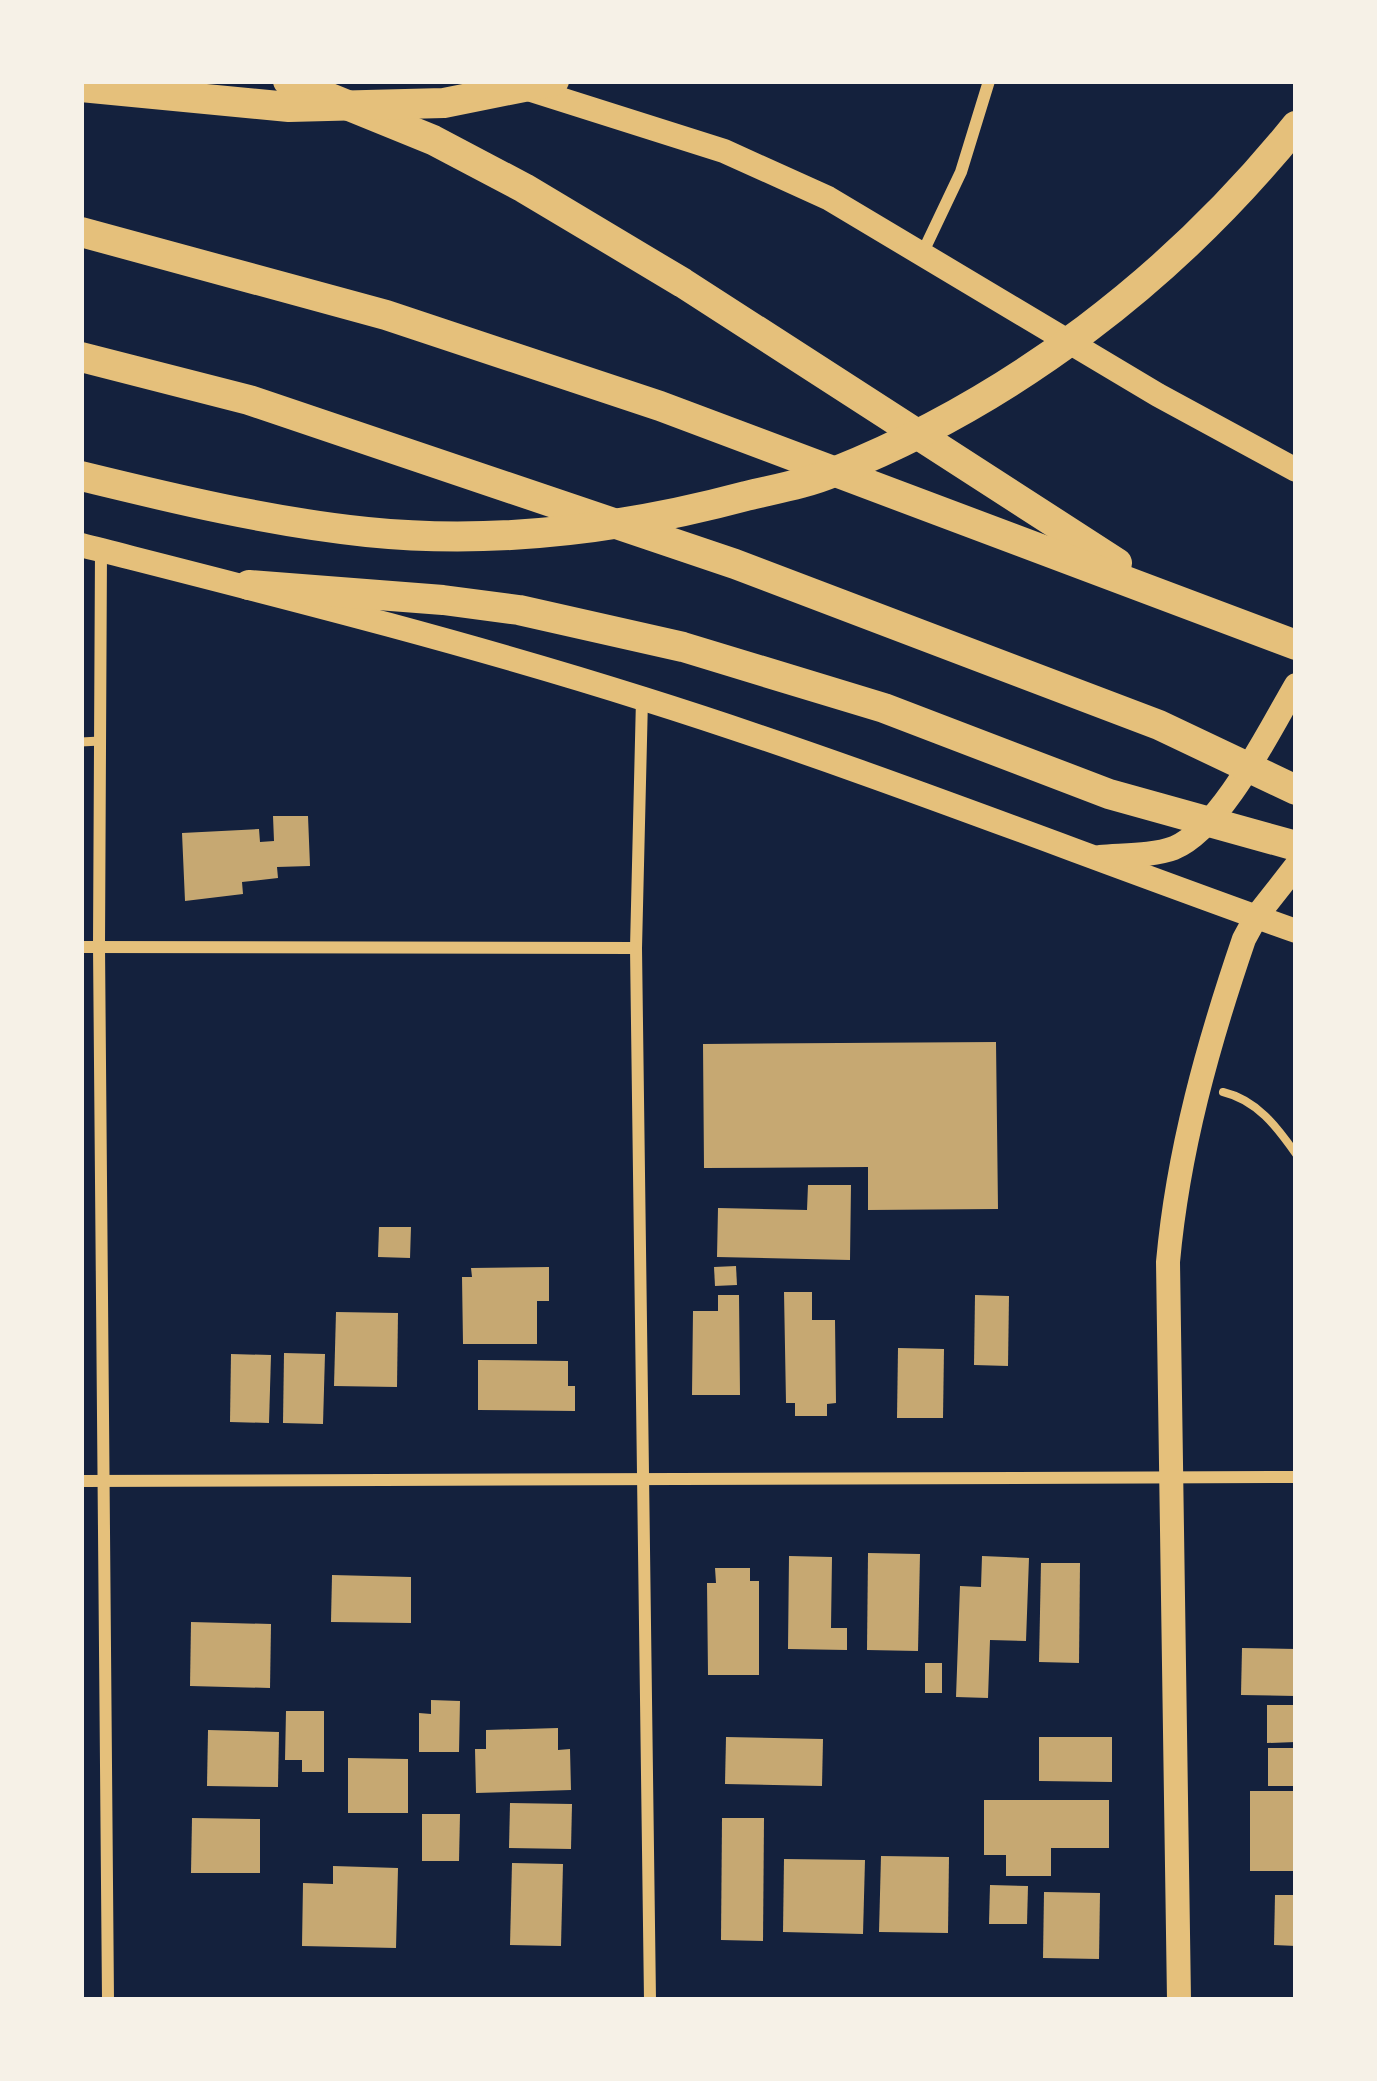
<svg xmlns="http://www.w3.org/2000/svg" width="1377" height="2081" viewBox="0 0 1377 2081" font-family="Signika,sans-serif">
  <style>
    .building { fill: #c6a872 }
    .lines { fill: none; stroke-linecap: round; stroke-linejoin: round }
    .path { stroke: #e5c07b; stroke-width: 8 }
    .service { stroke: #e5c07b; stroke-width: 9 }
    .minor { stroke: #e5c07b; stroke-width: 12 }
    .secondary { stroke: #e5c07b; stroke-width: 24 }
    .motorway { stroke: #e5c07b; stroke-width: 30 }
  </style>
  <rect width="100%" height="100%" fill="#14213d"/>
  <!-- building -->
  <g class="building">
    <path d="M273 816H308L310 866 277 867 278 878 242 882 243 894 185 901 182 833 259 829 260 842 274 841Z"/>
    <path d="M996 1042 998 1209 868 1210V1167L704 1168 703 1044Z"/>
    <path d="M808 1185H851L850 1260 717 1257 718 1208 807 1210Z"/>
    <path d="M379 1227H411L410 1258 378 1257Z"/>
    <path d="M736 1266 737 1285 715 1286 714 1267Z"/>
    <path d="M549 1267V1301H537V1344H463L462 1277H472L471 1268Z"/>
    <path d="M784 1292H812V1320H835L836 1403 827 1404V1416H795V1403H786Z"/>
    <path d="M718 1295H739L740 1395H692L693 1311H718Z"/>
    <path d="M975 1295 1009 1296 1008 1366 974 1365Z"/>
    <path d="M336 1312 398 1313 397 1387 334 1386Z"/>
    <path d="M898 1348 944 1349 943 1418H897Z"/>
    <path d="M284 1353 325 1354 323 1424 283 1423Z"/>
    <path d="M231 1354 271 1355 269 1423 230 1422Z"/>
    <path d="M478 1360 568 1361V1386H575V1411L478 1410Z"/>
    <path d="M868 1553 920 1554 918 1651 867 1650Z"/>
    <path d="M789 1556 832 1557 831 1628H847V1650L788 1649Z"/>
    <path d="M982 1556 1029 1558 1026 1641 990 1640 988 1698 956 1697 960 1586 981 1587Z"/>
    <path d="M1041 1563H1080L1079 1663 1039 1662Z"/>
    <path d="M715 1568H750V1581H759V1675H708L707 1583H716Z"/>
    <path d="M332 1575 411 1577V1623L331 1622Z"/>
    <path d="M191 1622 271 1624 270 1688 190 1686Z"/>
    <path d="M1242 1648 1296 1649V1696L1241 1695Z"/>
    <rect x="925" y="1663" width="17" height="30"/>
    <path d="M431 1700 460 1701 459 1752H419V1713L431 1714Z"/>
    <path d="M1267 1705H1296V1742L1267 1743Z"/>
    <path d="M286 1711H324V1772H302V1760H285Z"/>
    <path d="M558 1728V1750L570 1749 571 1790 476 1793 475 1749H486V1730Z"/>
    <path d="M208 1730 279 1732 278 1787 207 1786Z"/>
    <path d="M726 1737 823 1739 822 1786 725 1784Z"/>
    <path d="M1039 1737H1112V1782L1039 1781Z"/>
    <rect x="1268" y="1748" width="28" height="38"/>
    <path d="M348 1758 408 1759V1813H348Z"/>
    <rect x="1250" y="1791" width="46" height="80"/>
    <path d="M984 1800H1109V1848H1051V1876H1006V1855H984Z"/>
    <path d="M510 1803 572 1804 571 1849 509 1848Z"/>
    <path d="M422 1814H460L459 1861H422Z"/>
    <path d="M192 1818 260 1819V1873H191Z"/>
    <path d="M722 1818H764L763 1941 721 1940Z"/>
    <path d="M881 1856 949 1857 948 1933 879 1932Z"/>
    <path d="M784 1859 865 1860 863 1934 783 1932Z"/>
    <path d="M512 1863 563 1864 561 1946 510 1945Z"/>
    <path d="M333 1866 398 1868 396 1948 302 1946 303 1883 333 1884Z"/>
    <path d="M990 1885 1028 1886 1027 1924H989Z"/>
    <path d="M1044 1892 1100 1893 1099 1959 1043 1958Z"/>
    <path d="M1275 1895H1296V1946L1274 1945Z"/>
  </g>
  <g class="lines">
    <!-- path -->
    <path class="path" d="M1223 1092C1257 1100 1277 1127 1296 1154"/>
    <!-- service -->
    <path class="service" d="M81 742 100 741"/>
    <!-- minor -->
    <g class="minor">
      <path d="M923 252 961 172 989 81"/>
      <path d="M101 550 99 946 108 2000"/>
      <path d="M642 699 636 948 650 2000"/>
      <path d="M81 947 636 948"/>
      <path d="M81 1481 1296 1477"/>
    </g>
    <!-- secondary -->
    <g class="secondary">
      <path d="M522 87 724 151 828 198 1158 395 1296 470"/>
      <path d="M81 545C269 593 458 640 644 699 864 768 1079 854 1296 931"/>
      <path d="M1100 857C1122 855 1153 856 1174 848 1222 828 1270 729 1296 685"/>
      <path d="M1179 2000 1168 1262C1178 1151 1208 1044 1244 939L1256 917 1296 866"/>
    </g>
    <!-- motorway -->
    <g class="motorway">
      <path d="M288 81 433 140 524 188 683 283 1117 563"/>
      <path d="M81 87 289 107 444 103 554 81"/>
      <path d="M81 232 386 315 660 406 1296 645"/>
      <path d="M81 357 249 400 735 564 1159 725 1296 790"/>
      <path d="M81 476C175 499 271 522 367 532 495 545 623 529 746 496 775 489 806 484 834 472 1014 400 1174 277 1296 126"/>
      <path d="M249 585 443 600 519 610 683 647 884 708 1109 794 1296 846"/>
    </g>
  </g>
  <!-- border -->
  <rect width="1377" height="2081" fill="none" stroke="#f6f1e7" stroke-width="168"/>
</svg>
